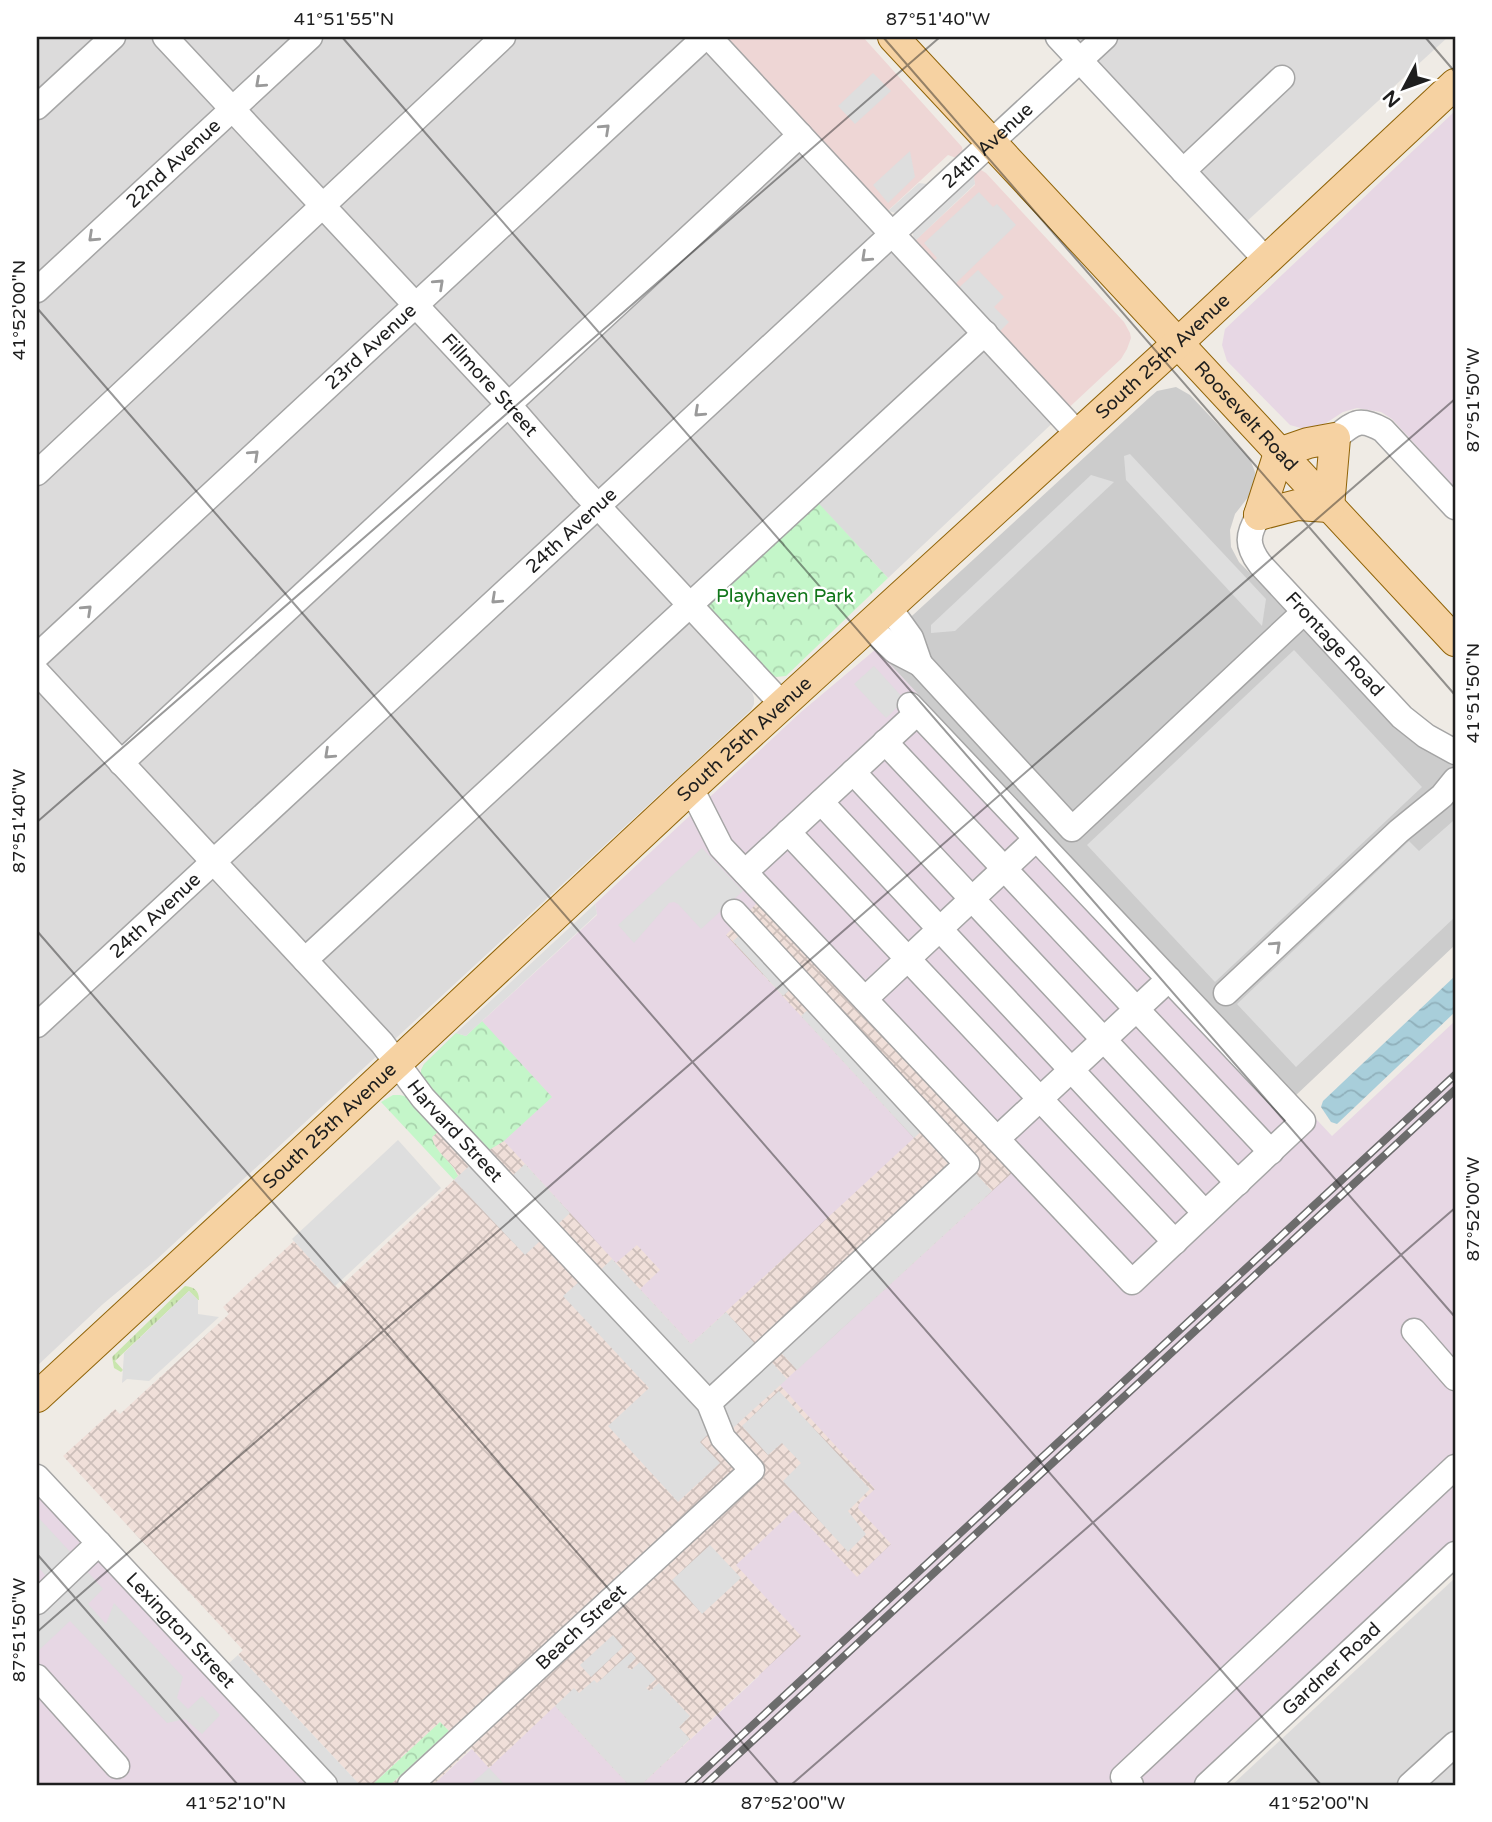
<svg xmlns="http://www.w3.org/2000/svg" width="1492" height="1822" viewBox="0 0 1492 1822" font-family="'Varela Round',sans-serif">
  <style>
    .residential { fill: #dcdbdb }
    .commercial { fill: #eed6d5 }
    .industrial { fill: #e7d7e4 }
    .religious { fill: #ccc }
    .military { fill: url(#military-cross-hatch) }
    .grass { fill: url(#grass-tufts) }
    .park { fill: url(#park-crowns) }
    .parking { fill: #dedede }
    .water { fill: url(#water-waves) }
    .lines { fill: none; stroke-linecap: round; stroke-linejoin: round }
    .minor-casing { stroke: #a5a5a5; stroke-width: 27 }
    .major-casing { stroke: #906409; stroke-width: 32 }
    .minor { stroke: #fff; stroke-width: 24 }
    .major { stroke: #f6d2a2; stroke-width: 30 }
    .rail-casing { stroke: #6c6c6c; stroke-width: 8 }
    .rail { stroke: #fff; stroke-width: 5; stroke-dasharray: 16; stroke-linecap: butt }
    .oneway { stroke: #9a9a9a }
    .ticks { fill: none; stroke: #1e1e1e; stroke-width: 2; stroke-opacity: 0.45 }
    .labels { text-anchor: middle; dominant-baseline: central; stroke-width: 5; stroke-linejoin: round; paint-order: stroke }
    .street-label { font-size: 19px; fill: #1e1e1e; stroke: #fff }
    .park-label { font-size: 19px; fill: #12771b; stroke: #fff }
    .neatline { fill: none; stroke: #1e1e1e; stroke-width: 2.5 }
    .ticks-label { font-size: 18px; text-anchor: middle; fill: #1e1e1e }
  </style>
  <defs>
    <pattern id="military-cross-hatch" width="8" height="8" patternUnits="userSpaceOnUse" patternTransform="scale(1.75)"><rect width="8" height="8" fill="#f0dfd9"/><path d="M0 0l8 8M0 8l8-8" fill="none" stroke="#cdbfba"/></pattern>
    <pattern id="grass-tufts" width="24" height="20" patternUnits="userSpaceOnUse" patternTransform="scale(1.75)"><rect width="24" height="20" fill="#c9e6ae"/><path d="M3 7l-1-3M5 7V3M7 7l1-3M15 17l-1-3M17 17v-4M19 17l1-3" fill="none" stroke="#acc595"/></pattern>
    <pattern id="park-crowns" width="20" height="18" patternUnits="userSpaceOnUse" patternTransform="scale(1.75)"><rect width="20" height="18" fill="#c4f6c9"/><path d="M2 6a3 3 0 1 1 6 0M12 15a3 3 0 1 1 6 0" fill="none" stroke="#a8d2ac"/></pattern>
    <pattern id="water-waves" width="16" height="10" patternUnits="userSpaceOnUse" patternTransform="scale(1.75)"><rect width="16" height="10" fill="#a8ceda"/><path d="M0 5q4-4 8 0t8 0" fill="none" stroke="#90b0bb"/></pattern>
  </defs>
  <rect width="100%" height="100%" fill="#efebe5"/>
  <!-- residential -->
  <g class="residential">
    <path d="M37 37H709L1061 415 888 578 810 495 681 614 752 692 754 698V704L751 710 156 1260 103 1304 37 1366Z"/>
    <path d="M1073 37H1448L1245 223Z"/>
    <path d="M1455 1578V1785H1232Z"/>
  </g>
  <!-- commercial -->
  <g class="commercial">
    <path d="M725 37H863L962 147 963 152 959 159 948 155 879 219Z"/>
    <path d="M976 170H981L986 173 1124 322 1130 333 1131 338 1127 349 1121 359 1061 415 906 249 975 185 973 172Z"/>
  </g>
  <!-- industrial -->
  <g class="industrial">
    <path d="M1455 111V488L1392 419 1381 412 1357 408 1343 412 1320 427 1308 430 1290 425 1227 361 1222 345 1225 329Z"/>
    <path d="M876 649 1332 1136 1455 1021V1543L1193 1785H433L572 1656 668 1760 759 1676 421 1070 424 1064 456 1033 466 1036 597 915 595 904 801 712Z"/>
    <path d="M37 1494 312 1785H37Z"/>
  </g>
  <!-- religious -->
  <path class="religious" d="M1176 387 1190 395 1241 449 1250 459 1255 472 1254 485 1249 496 1235 514 1230 530 1231 547 1239 562 1364 690 1455 760V945L1294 1097 876 649 1150 397 1157 391Z"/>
  <!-- military -->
  <path class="military" d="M758 902 1013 1172 780 1385 875 1489 859 1504 858 1508 891 1544 857 1577 794 1510 736 1565 801 1636 641 1785H629L555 1706 489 1768 471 1748 433 1785H390L449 1731 440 1722 372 1785H360L238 1655 243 1650 63 1456 115 1409 120 1414 229 1314 223 1307 294 1241 338 1289 458 1176 455 1169 433 1145 432 1137 439 1130 489 1150 504 1141 616 1263 637 1245 660 1270 640 1289 691 1344 914 1138 726 935Z"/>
  <!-- grass -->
  <path class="grass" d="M185 1286C194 1287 199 1290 199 1300H198L189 1291 115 1361 123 1370 121 1372 114 1368 112 1357Z"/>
  <!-- park -->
  <g class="park">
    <path d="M810 494 888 578 786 676 776 677 769 673 697 599Z"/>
    <path d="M482 1021 552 1097 504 1141 489 1150 482 1148 421 1078V1070L424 1064 456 1033 466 1036Z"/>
    <path d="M393 1095H400L408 1097 440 1130 432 1137C435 1153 452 1161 458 1176L454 1180 381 1102Z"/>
    <path d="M440 1722 449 1731 390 1785H372Z"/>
  </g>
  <!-- parking -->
  <g class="parking">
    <path d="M873 73 891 91 855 124 838 106Z"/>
    <path d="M910 151 915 177 888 203 873 185Z"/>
    <path d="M973 172 975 184 914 242 911 217 888 211 919 183 943 186Z"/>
    <path d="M979 192 993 207 997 204 1016 225 955 284 934 262 937 258 924 243Z"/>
    <path d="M978 270 1004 297 994 307 1009 322 991 340 950 296Z"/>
    <path d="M1130 454 1266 599 1262 626 1126 480 1124 456Z"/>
    <path d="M1091 475 1114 482 955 631 931 633V625Z"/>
    <path d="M1294 650 1422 787 1215 982 1087 845Z"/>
    <path d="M874 666 905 700 886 718 854 684Z"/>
    <path d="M1453 821 1455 823V917L1296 1067 1237 1004 1409 841 1419 851Z"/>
    <path d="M702 848 743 891 701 929 678 904 674 902 669 903 634 943 618 925Z"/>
    <path d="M595 904 597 914 466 1036 456 1033Z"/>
    <path d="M748 928 798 982 783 996 733 941Z"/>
    <path d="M816 1002 929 1124 914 1138 801 1016Z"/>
    <path d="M398 1140 441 1188 335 1286 292 1239Z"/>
    <path d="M479 1157 504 1183 525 1164 570 1213 525 1255 454 1180Z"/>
    <path d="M967 1164 992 1191 797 1370 773 1344Z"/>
    <path d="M612 1259 691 1344 726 1312 787 1379 733 1428 723 1420 700 1442 720 1463 678 1502 608 1426 649 1388 563 1296 588 1274 592 1278Z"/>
    <path d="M189 1291 198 1300V1314L219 1317 149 1381 127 1379 122 1383 124 1353Z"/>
    <path d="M779 1391 870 1489 848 1511 866 1534 848 1552 783 1481 801 1463 782 1443 768 1455 742 1426Z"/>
    <path d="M37 1516 73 1555 48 1578 37 1566Z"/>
    <path d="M710 1545 741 1578 702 1614 672 1580Z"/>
    <path d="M86 1570 103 1589 88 1604 106 1624 114 1603 183 1677 177 1698 188 1709 202 1696 220 1715 202 1734 185 1719 167 1723 70 1621 37 1652V1618Z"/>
    <path d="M613 1635 623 1647 591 1677 580 1665Z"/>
    <path d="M631 1652 636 1658 627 1667 631 1670 640 1662 656 1679 646 1688 650 1691 659 1683 690 1716 679 1727 690 1739 641 1785H629L555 1706 574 1688 579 1693 594 1680 597 1683Z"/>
    <path d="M238 1655 360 1785H325L219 1672Z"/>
    <path d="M489 1768 505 1785H470Z"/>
  </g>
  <!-- water -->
  <path class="water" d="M1455 976V1012L1337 1124 1331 1122 1321 1107 1323 1101Z"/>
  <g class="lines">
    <!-- minor casing -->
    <g class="minor-casing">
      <g id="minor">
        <path id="s1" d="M165 37 509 405 582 489 782 704"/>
        <path d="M709 37 1078 434"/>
        <path d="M1058 37 1267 261"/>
        <path d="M37 107 113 37"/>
        <path d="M1183 171 1282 78"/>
        <path id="s2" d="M37 290 310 37"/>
        <path d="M1335 438C1355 422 1359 417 1383 430L1455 507"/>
        <path d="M37 473 503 37"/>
        <path id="s3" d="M1259 515C1247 535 1246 545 1260 564L1402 717 1426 736 1455 752"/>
        <path d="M888 606 911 638 920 664"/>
        <path d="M868 625 895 651 920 664 1072 829 1304 612"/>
        <path id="s4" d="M37 656 705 37"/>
        <path id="s5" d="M37 672 382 1043 423 1098 709 1403 723 1438 752 1470 410 1785"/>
        <path d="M885 742 1271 1152"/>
        <path d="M121 763 800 135"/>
        <path d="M853 772 1238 1183"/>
        <path d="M691 788 721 847 1132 1282 1303 1121 910 705"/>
        <path d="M821 802 1205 1213"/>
        <path d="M788 832 1175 1242"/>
        <path d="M745 872 917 713"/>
        <path d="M305 960 985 333"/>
        <path d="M1226 993 1399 831 1442 796 1455 780"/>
        <path d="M865 999 1036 839"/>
        <path id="s6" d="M37 1025 1105 37"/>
        <path d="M997 1139 1169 979"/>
        <path d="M1414 1331 1455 1378"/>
        <path d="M709 1403 967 1164 734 912"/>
        <path id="s7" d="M37 1477 325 1785"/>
        <path d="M37 1602 99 1543"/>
        <path d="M37 1677 117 1766"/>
        <path d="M1131 1785 1123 1777 1455 1467"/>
        <path id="s8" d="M1207 1785 1455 1554"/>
        <path d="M1410 1785 1455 1744"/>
      </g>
    </g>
    <!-- major casing -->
    <g class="major-casing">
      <g id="major">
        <path id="s9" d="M893 37 1455 641"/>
        <path d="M1279 453 1308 443 1335 438 1329 507"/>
        <path d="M1259 515 1297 505 1329 507"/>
        <path d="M1259 515 1279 453"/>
        <path id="s10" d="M37 1397 275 1177 691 788 1178 343 1455 84"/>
      </g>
    </g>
    <!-- minor -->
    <use href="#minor" class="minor"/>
    <!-- major -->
    <use href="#major" class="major"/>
    <!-- rail casing -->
    <g class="rail-casing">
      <g id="rail">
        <path d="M688 1785 1455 1075"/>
        <path d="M705 1785 1455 1090"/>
      </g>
    </g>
    <!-- rail -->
    <use href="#rail" class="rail"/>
  </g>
  <!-- one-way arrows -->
  <defs><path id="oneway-chevron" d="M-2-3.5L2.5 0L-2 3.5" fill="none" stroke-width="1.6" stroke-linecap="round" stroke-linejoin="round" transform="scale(1.75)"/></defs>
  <g class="oneway">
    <use href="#oneway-chevron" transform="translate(260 83) rotate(138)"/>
    <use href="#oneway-chevron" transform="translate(605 129) rotate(-43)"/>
    <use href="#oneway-chevron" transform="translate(93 237) rotate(137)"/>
    <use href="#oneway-chevron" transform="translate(866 257) rotate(137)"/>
    <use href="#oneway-chevron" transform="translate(439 284) rotate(-43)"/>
    <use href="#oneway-chevron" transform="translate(699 412) rotate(137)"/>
    <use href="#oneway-chevron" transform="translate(254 455) rotate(-43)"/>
    <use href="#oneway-chevron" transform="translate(496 599) rotate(137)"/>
    <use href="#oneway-chevron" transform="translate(87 610) rotate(-43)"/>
    <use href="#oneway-chevron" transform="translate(329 754) rotate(137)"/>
    <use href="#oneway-chevron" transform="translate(1276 946) rotate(-43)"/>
  </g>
  <!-- ticks -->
  <path class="ticks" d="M342 37 1455 1317M883 37 1455 695M1425 37 1455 72M37 308 1321 1785M37 822 940 37M37 931 779 1785M37 1554 238 1785M37 1632 1455 399M791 1785 1455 1208"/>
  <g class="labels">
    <!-- street labels -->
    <g class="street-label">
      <text stroke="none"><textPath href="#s6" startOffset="1295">24th Avenue</textPath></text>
      <text stroke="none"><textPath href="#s2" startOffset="186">22nd Avenue</textPath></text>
      <text stroke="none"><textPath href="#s4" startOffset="455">23rd Avenue</textPath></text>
      <text stroke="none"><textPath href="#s10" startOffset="1533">South 25th Avenue</textPath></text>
      <text stroke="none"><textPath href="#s1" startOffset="476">Fillmore Street</textPath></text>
      <text stroke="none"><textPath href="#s9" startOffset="518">Roosevelt Road</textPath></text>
      <text stroke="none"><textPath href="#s6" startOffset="728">24th Avenue</textPath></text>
      <text stroke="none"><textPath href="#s3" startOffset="163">Frontage Road</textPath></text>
      <text stroke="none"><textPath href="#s10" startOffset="966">South 25th Avenue</textPath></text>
      <text stroke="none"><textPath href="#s6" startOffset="161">24th Avenue</textPath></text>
      <text stroke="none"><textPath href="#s10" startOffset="399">South 25th Avenue</textPath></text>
      <text stroke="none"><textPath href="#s5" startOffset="621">Harvard Street</textPath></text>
      <text transform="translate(581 1627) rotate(-43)">Beach Street</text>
      <text stroke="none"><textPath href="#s7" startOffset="210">Lexington Street</textPath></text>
      <text stroke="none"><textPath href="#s8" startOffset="170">Gardner Road</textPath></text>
    </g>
    <!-- park labels -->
    <g class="park-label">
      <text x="785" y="596">Playhaven Park</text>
    </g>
  </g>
  <!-- border -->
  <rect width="1492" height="1822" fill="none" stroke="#ffffff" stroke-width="77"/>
  <!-- north arrow -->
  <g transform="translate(1404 88) rotate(229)" stroke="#ffffff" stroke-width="5" paint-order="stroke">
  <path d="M0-5L12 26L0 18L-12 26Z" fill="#1e1e1e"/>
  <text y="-10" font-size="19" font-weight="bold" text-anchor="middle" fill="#1e1e1e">N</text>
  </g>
  <rect x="38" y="38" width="1416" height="1746" class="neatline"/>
  <g class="ticks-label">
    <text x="344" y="25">41°51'55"N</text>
    <text x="938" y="25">87°51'40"W</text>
    <text transform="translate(19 310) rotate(-90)" y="6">41°52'00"N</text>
    <text transform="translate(1473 400) rotate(-90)" y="6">87°51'50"W</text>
    <text transform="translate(1473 693) rotate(-90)" y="6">41°51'50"N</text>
    <text transform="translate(19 821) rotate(-90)" y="6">87°51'40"W</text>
    <text transform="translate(1473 1209) rotate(-90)" y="6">87°52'00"W</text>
    <text transform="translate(19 1630) rotate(-90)" y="6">87°51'50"W</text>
    <text x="236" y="1809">41°52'10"N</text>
    <text x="793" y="1809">87°52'00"W</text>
    <text x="1319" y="1809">41°52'00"N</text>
  </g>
</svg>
